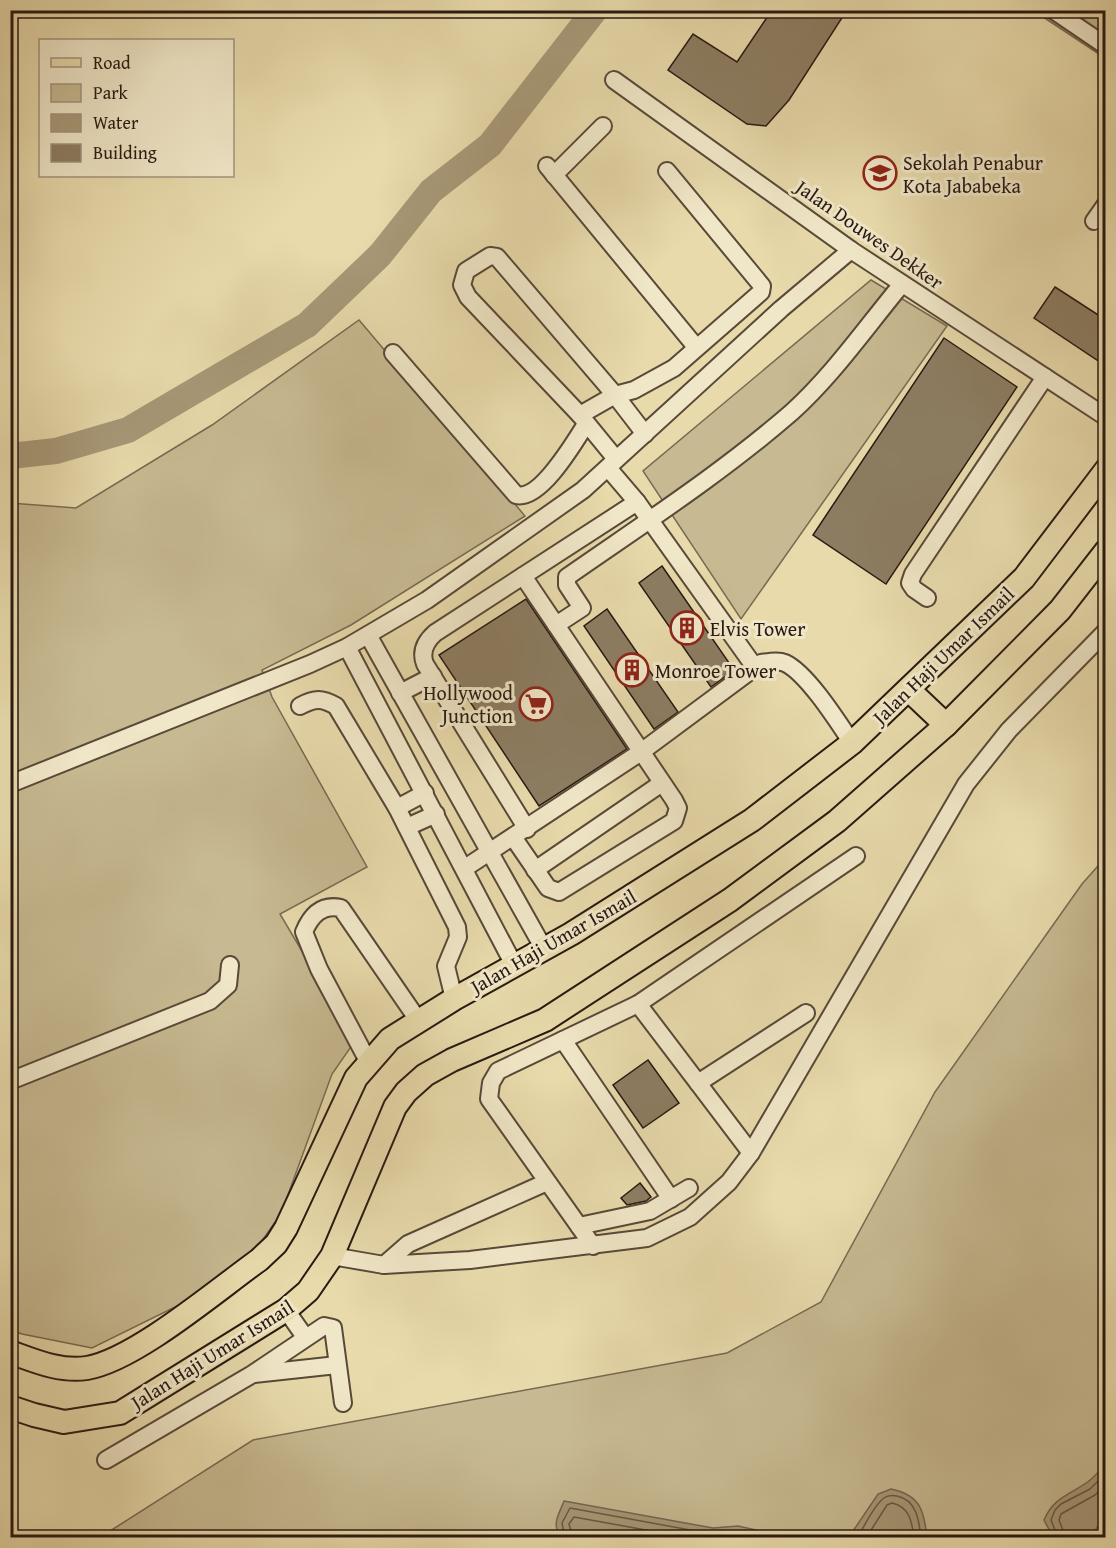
<svg xmlns="http://www.w3.org/2000/svg" width="1116" height="1548" viewBox="0 0 1116 1548" font-family="'Gentium Book Plus',serif">
  <style>
    .green { fill: #c7b991; stroke: #786952; stroke-width: 1.5 }
    .water { fill: #a79877; stroke: #74654f; stroke-width: 1.5 }
    .lines { fill: none; stroke-linecap: round; stroke-linejoin: round }
    .shore { stroke: #685844; stroke-width: 1.5 }
    .river { stroke: #a79877; stroke-width: 26 }
    .building { fill: #8c7d62; stroke: #281912; stroke-width: 1.5 }
    .minor-casing { stroke: #584938; stroke-width: 20 }
    .major-casing { stroke: #281912; stroke-width: 26 }
    .minor { stroke: #f0e7c8; stroke-width: 16 }
    .major { stroke: #e8daab; stroke-width: 22 }
    .labels { text-anchor: middle; dominant-baseline: central; stroke-width: 6; stroke-linejoin: round; paint-order: stroke }
    .poi-label { font-size: 20px; fill: #281912; stroke: #f0e7c8; text-anchor: start }
    .street-label { font-size: 20px; fill: #281912; stroke: #f0e7c8 }
  </style>
  <rect width="100%" height="100%" fill="#e8daab"/>
  <filter id="stains"><feTurbulence type="fractalNoise" baseFrequency=".00333" numOctaves="4"/><feColorMatrix values="0 0 0 0 .2 0 0 0 0 .09 0 0 0 0 .02 0 0 0 .5 -.17"/></filter>
  <radialGradient id="worn" r=".72"><stop offset=".6" stop-color="#630" stop-opacity="0"/><stop offset="1" stop-color="#630" stop-opacity=".3"/></radialGradient>
  <!-- green -->
  <g class="green">
    <path d="M1034 11H1105V58Z"/>
    <path d="M871 280 947 326 741 619 643 471Z"/>
    <path d="M359 320 525 516 351 625 262 670 272 697 367 867 280 914 355 1041 332 1074 281 1214 236 1277 92 1348 22 1334 11 1330 10 503 76 508 212 425Z"/>
    <path d="M1105 858V1537L99 1538 253 1440 727 1353 821 1302 935 1092 1082 884Z"/>
  </g>
  <!-- water -->
  <g class="water">
    <path d="M1105 1462V1515L1091 1537H1053L1044 1520C1057 1488 1088 1494 1105 1462Z"/>
    <path d="M891 1489C920 1495 924 1510 927 1537H849L878 1494Z"/>
    <path d="M564 1501 713 1528 738 1526 787 1537H561C551 1525 559 1514 564 1501Z"/>
  </g>
  <g class="lines">
    <!-- shore -->
    <g class="shore">
      <path d="M565 1538 562 1523 570 1508 712 1534 738 1532 761 1538"/>
      <path d="M573 1538 569 1524 574 1517 690 1538"/>
      <path d="M857 1538C865 1526 873 1506 884 1498 888 1495 892 1495 897 1496 917 1500 919 1521 921 1538"/>
      <path d="M866 1538 887 1505 892 1503C910 1507 912 1522 914 1538"/>
      <path d="M1058 1538 1051 1520 1055 1510 1061 1504 1090 1489 1106 1473"/>
      <path d="M1066 1538 1059 1520 1061 1514 1095 1495 1106 1484"/>
    </g>
    <!-- river -->
    <path class="river" d="M10 456 56 451 128 430 307 325 380 255 431 191 490 145 595 10"/>
  </g>
  <!-- building -->
  <g class="building">
    <path d="M772 10H847L789 100 766 126 747 124 668 70 693 34 737 62Z"/>
    <path d="M1055 287 1106 320V366L1034 318Z"/>
    <path d="M944 338 1017 387 886 584 813 535Z"/>
    <path d="M662 566 734 670 711 687 639 583Z"/>
    <path d="M526 599 627 749 539 806 439 655Z"/>
    <path d="M607 609 678 712 654 729 584 626Z"/>
    <path d="M648 1060 679 1103 643 1128 613 1085Z"/>
    <path d="M640 1183 651 1197 646 1201 627 1205 621 1198Z"/>
  </g>
  <g class="lines">
    <!-- minor casing -->
    <g class="minor-casing">
      <g id="minor">
        <path d="M1053 10 1106 46"/>
        <path d="M614 80 851 250 1106 417"/>
        <path d="M547 166 696 347"/>
        <path d="M554 175 603 126"/>
        <path d="M1094 221 1106 204"/>
        <path d="M393 353 516 495C540 501 574 443 586 424"/>
        <path d="M580 415 615 395 634 390 674 368 761 292 762 286 667 171"/>
        <path d="M616 459 580 415 468 297 462 285 466 271 490 256 497 257 615 395 645 434"/>
        <path d="M608 468 637 502 754 666"/>
        <path d="M523 576 556 625"/>
        <path d="M927 598 914 589 910 583 913 574 1045 377"/>
        <path d="M368 635 544 949"/>
        <path d="M347 647 514 965"/>
        <path d="M400 693 433 676"/>
        <path d="M300 706C315 698 322 698 336 706L397 808 457 927 458 937 446 966 454 999"/>
        <path d="M10 784 310 664 347 647 427 600 583 490 781 309 851 250"/>
        <path d="M397 808 425 793"/>
        <path d="M407 827 436 814"/>
        <path d="M527 829 425 664C420 651 426 641 435 633L637 502"/>
        <path d="M513 837 548 888 559 892 674 821 678 808 674 800 556 625 582 608 567 585V577C643 524 722 473 792 412 833 375 867 326 902 284"/>
        <path d="M465 868 641 752 761 663C769 662 778 660 785 663 807 673 838 722 852 743"/>
        <path d="M535 870 662 783"/>
        <path d="M638 1004 698 1083 806 1013"/>
        <path d="M563 1040 671 1199"/>
        <path d="M368 1061 319 969 304 932C311 915 322 904 341 908L418 1020"/>
        <path d="M10 1081 210 1001 228 985 230 965"/>
        <path d="M698 1083 751 1153"/>
        <path d="M579 1226 650 1211 689 1188"/>
        <path d="M593 1246 489 1099 491 1083 498 1071 638 1004 856 856"/>
        <path d="M332 1256 384 1265 470 1260 647 1238 690 1217 729 1182 751 1153 966 784 1009 730 1106 631"/>
        <path d="M384 1265 408 1244 547 1182"/>
        <path d="M286 1310 305 1337"/>
        <path d="M254 1374 337 1365"/>
        <path d="M106 1460 251 1375 324 1326 333 1328 343 1403"/>
      </g>
    </g>
    <!-- major casing -->
    <g class="major-casing">
      <g id="major">
        <path d="M909 690 946 725"/>
        <path d="M10 1352C35 1361 60 1372 87 1368 135 1360 217 1290 259 1260L276 1244 286 1228 356 1078 390 1039 454 999 571 934 752 820 852 743 1024 578 1106 470"/>
        <path d="M10 1407 34 1415 64 1422 120 1413 286 1310 308 1291 332 1256 395 1107 406 1092 425 1075 452 1060 545 1020 730 900 837 821 946 725 1060 610 1106 551"/>
      </g>
    </g>
    <!-- minor -->
    <use href="#minor" class="minor"/>
    <!-- major -->
    <use href="#major" class="major"/>
  </g>
  <!-- icons -->
  <defs>
    <g id="school-ring" transform="scale(1.725)"><circle r="9.5" fill="#f0e7c8" stroke="#8f2418" stroke-width="1.5"/><path d="M0-5L7-2L0 1L-7-2ZM-4 1L0 2.5L4 1V4Q0 6-4 4Z" fill="#8f2418"/></g>
    <g id="building-ring" transform="scale(1.725)"><circle r="9.5" fill="#f0e7c8" stroke="#8f2418" stroke-width="1.5"/><path d="M-4-6H4V6H1V3H-1V6H-4ZM-2.5-4.3h1.7v1.8h-1.7ZM.8-4.3h1.7v1.8H.8ZM-2.5-1h1.7V.8h-1.7ZM.8-1h1.7V.8H.8Z" fill="#8f2418"/></g>
    <g id="supermarket-ring" transform="scale(1.725)"><circle r="9.5" fill="#f0e7c8" stroke="#8f2418" stroke-width="1.5"/><path d="M-6-5.5h2.5l.6 2H6L4.5 2H-2.5L-4.4-4H-6ZM-1.5 3.2a1.3 1.3 0 1 0 .1 0ZM3 3.2a1.3 1.3 0 1 0 .1 0Z" fill="#8f2418"/></g>
  </defs>
  <g fill-rule="evenodd">
    <use href="#school-ring" x="880" y="173"/>
    <use href="#building-ring" x="687" y="628"/>
    <use href="#building-ring" x="632" y="670"/>
    <use href="#supermarket-ring" x="536" y="704"/>
  </g>
  <g class="labels">
    <!-- poi labels -->
    <g class="poi-label">
      <text x="903" y="162">Sekolah Penabur<tspan x="903" dy="23">Kota Jababeka</tspan></text>
      <text x="710" y="628">Elvis Tower</text>
      <text x="655" y="670">Monroe Tower</text>
      <text x="513" y="692" text-anchor="end">Hollywood<tspan x="513" dy="23">Junction</tspan></text>
    </g>
    <!-- street labels -->
    <g class="street-label">
      <text transform="translate(870 234) rotate(35)">Jalan Douwes Dekker</text>
      <text transform="translate(943 655) rotate(-44)">Jalan Haji Umar Ismail</text>
      <text transform="translate(553 941) rotate(-30)">Jalan Haji Umar Ismail</text>
      <text transform="translate(212 1354) rotate(-32)">Jalan Haji Umar Ismail</text>
    </g>
  </g>
  <!-- margin -->
  <rect width="1116" height="1548" fill="none" stroke="#e8daab" stroke-width="36"/>
  <rect x="12" y="12" width="1092" height="1524" fill="none" stroke="#281912" stroke-width="3"/>
  <rect x="18" y="18" width="1080" height="1512" fill="none" stroke="#281912" stroke-width="1.5"/>
  <!-- legend -->
  <rect x="39" y="39" width="195" height="138" fill="#f0e7c8" stroke="#a0957f" stroke-width="1.5"/>
  <rect x="51" y="58" width="30" height="9" fill="#e8daab" stroke="#a0957f" stroke-width="1.5"/>
  <text x="93" y="69" font-size="18" fill="#281912">Road</text>
  <rect x="51" y="84" width="30" height="18" fill="#c7b991" stroke="#a0957f" stroke-width="1.5"/>
  <text x="93" y="99" font-size="18" fill="#281912">Park</text>
  <rect x="51" y="114" width="30" height="18" fill="#a79877" stroke="#a0957f" stroke-width="1.5"/>
  <text x="93" y="129" font-size="18" fill="#281912">Water</text>
  <rect x="51" y="144" width="30" height="18" fill="#8c7d62" stroke="#a0957f" stroke-width="1.5"/>
  <text x="93" y="159" font-size="18" fill="#281912">Building</text>
  <rect width="100%" height="100%" filter="url(#stains)"/>
  <rect width="100%" height="100%" fill="url(#worn)"/>
</svg>
